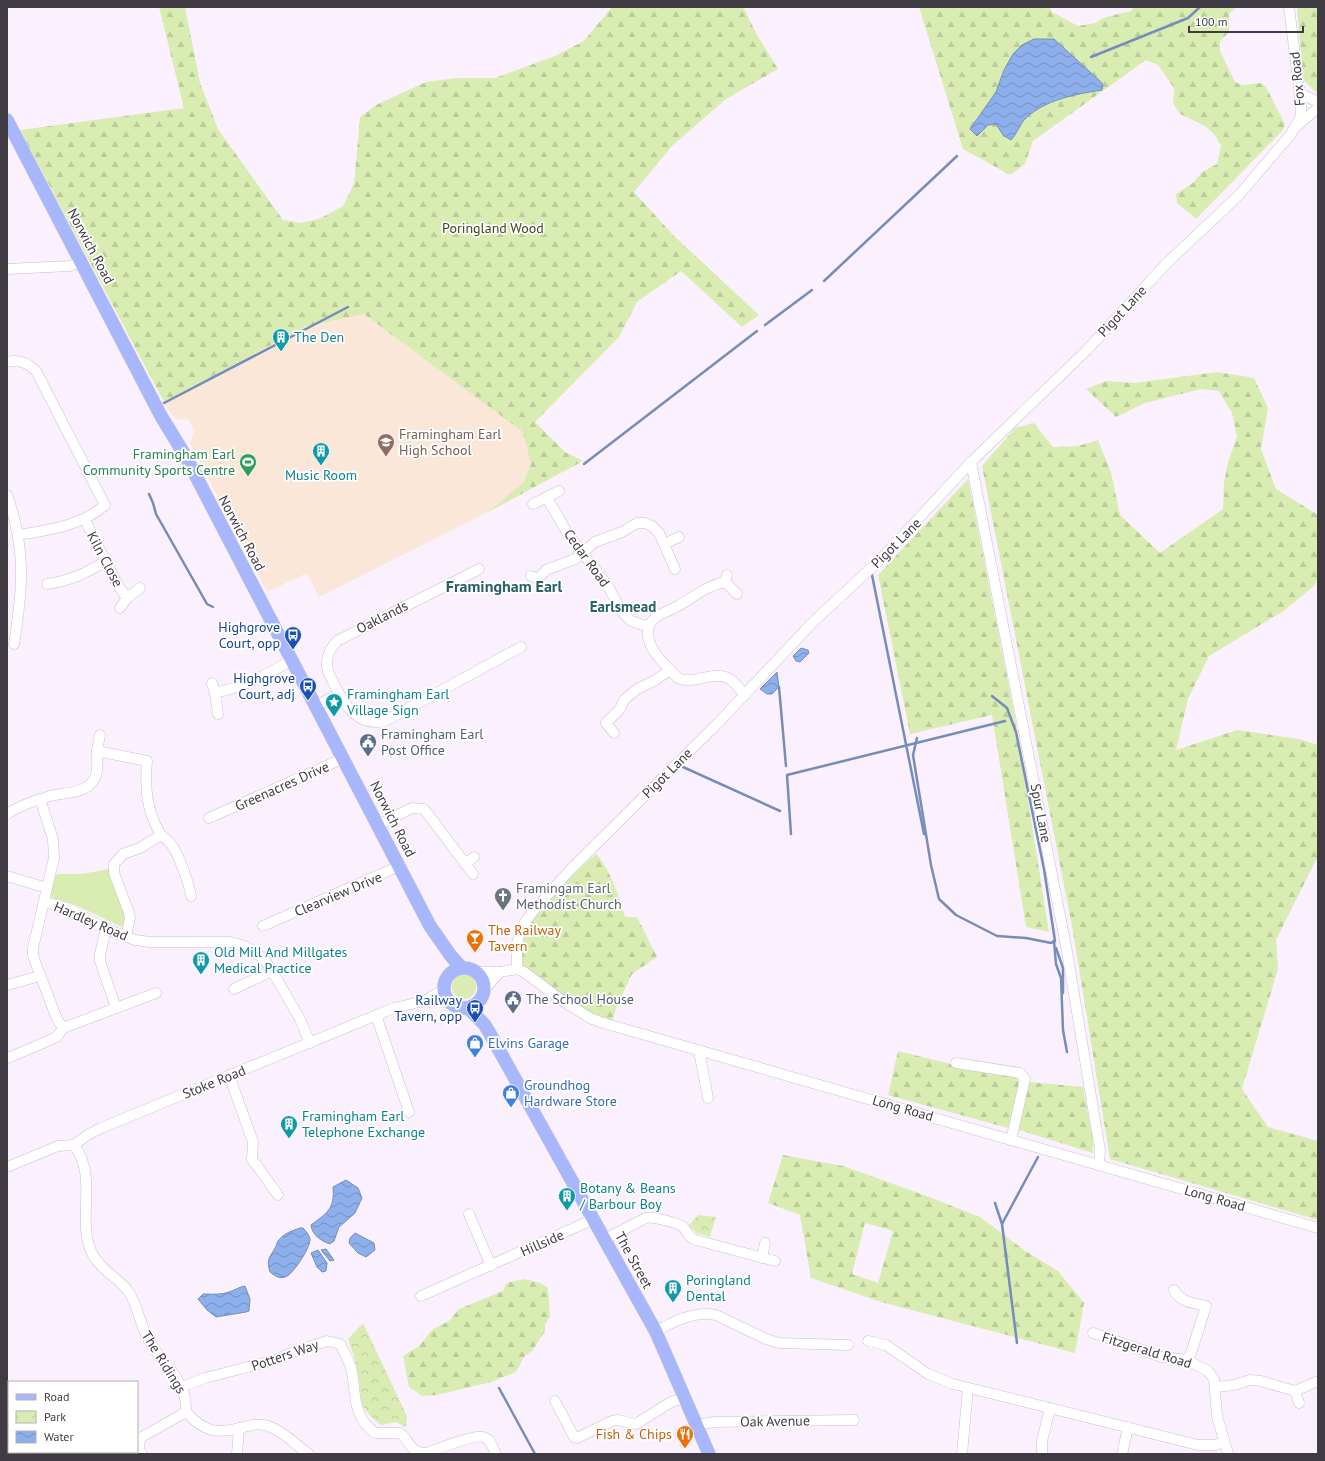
<svg xmlns="http://www.w3.org/2000/svg" width="1325" height="1461" viewBox="0 0 1325 1461" font-family="'PT Sans',sans-serif">
  <style>
    .education { fill: #fae7d7 }
    .grass { fill: #d9edb2 }
    .forest { fill: url(#forest-firs); fill-rule: evenodd }
    .park { fill: url(#park-crowns) }
    .water { fill: url(#water-waves); stroke: #768db9 }
    .lines { fill: none; stroke-linecap: round; stroke-linejoin: round }
    .stream { stroke: #768db9; stroke-width: 2.5 }
    .minor-casing { stroke: #ccbcd1; stroke-width: 11 }
    .major-casing { stroke: #d5d4d5; stroke-width: 14 }
    .minor { stroke: #fff; stroke-width: 10 }
    .major { stroke: #a8b7fb; stroke-width: 13 }
    .labels { text-anchor: middle; dominant-baseline: central; stroke-width: 3.5; stroke-linejoin: round; paint-order: stroke }
    .street-label { font-size: 14px; fill: #403a42; stroke: #fff }
    .park-label { font-size: 14px; fill: #3a4817; stroke: #fff }
    .culture-label { font-size: 14px; fill: #0d838f; stroke: #fff; text-anchor: start }
    .education-label { font-size: 14px; fill: #785e54; stroke: #fff; text-anchor: start }
    .leisure-label { font-size: 14px; fill: #27864d; stroke: #fff; text-anchor: end }
    .transit-label { font-size: 14px; fill: #164399; stroke: #fff; text-anchor: end }
    .service-label { font-size: 14px; fill: #4e5e75; stroke: #fff; text-anchor: start }
    .worship-label { font-size: 14px; fill: #5b616d; stroke: #fff; text-anchor: start }
    .food-label { font-size: 14px; fill: #c56008; stroke: #fff; text-anchor: start }
    .shop-label { font-size: 14px; fill: #366cbe; stroke: #fff; text-anchor: start }
    .neighbourhood-label { font-size: 15px; font-weight: bold; fill: #276166; stroke: #fff }
    .quarter-label { font-size: 16px; font-weight: bold; fill: #276166; stroke: #fff }
  </style>
  <defs>
    <pattern id="forest-firs" width="22" height="20" patternUnits="userSpaceOnUse"><rect width="22" height="20" fill="#d9edb2"/><path d="M5 1l3.5 6h-7zM16 11l3.5 6h-7z" fill="#bbcc9a"/></pattern>
    <pattern id="park-crowns" width="20" height="18" patternUnits="userSpaceOnUse"><rect width="20" height="18" fill="#d9edb2"/><path d="M2 6a3 3 0 1 1 6 0M12 15a3 3 0 1 1 6 0" fill="none" stroke="#bbcc9a"/></pattern>
    <pattern id="water-waves" width="16" height="10" patternUnits="userSpaceOnUse"><rect width="16" height="10" fill="#8db0ec"/><path d="M0 5q4-4 8 0t8 0" fill="none" stroke="#7590c1"/></pattern>
  </defs>
  <rect width="100%" height="100%" fill="#fbf1fe"/>
  <!-- education -->
  <path class="education" d="M364 314 523 431 583 461 488 512 319 597 307 573 267 592 190 443 194 433 189 419 179 420 172 415 164 402 304 327Z"/>
  <!-- grass -->
  <g class="grass">
    <path d="M109 869 124 905 126 925 122 927C98 917 78 903 52 898L51 893 55 875 59 874H82Z"/>
    <circle cx="464" cy="987" r="12"/>
  </g>
  <!-- forest -->
  <g class="forest">
    <path d="M159 7H185L200 83 218 129 283 220 300 223 319 219 343 206 354 184 360 117 376 105 426 82 456 78H495L555 56 584 41 612 7H743L757 35 778 69 726 99 673 145 634 192 674 236 759 315 742 327 681 271 637 302 619 337 535 422 565 452 583 461 488 512 524 482 531 464 523 432 364 314 304 327 164 402 20 130 184 108Z"/>
    <path d="M919 7H1050L1052 12 1078 26 1096 23C1103 15 1121 15 1132 10L1133 7H1237L1229 14V32L1220 41V51L1235 82 1243 85 1261 83 1266 87 1285 124 1283 130 1196 219 1177 203 1176 194 1193 183 1202 172 1217 164 1221 146 1215 135 1205 126 1180 114 1173 103 1174 88 1158 65 1146 60 1033 141 1025 164 1010 175 963 149ZM1054 39 1101 82 1103 85 1102 90C1079 93 1037 102 1023 121 1020 125 1018 131 1016 135H1003L996 124 988 125 975 121 996 92 1004 70Z"/>
    <path d="M1297 7H1318V94L1303 80Z"/>
    <path d="M1217 372 1254 378 1268 408 1261 449 1276 489 1318 515V577L1315 585 1285 610 1209 656 1188 699 1176 750 1237 730 1299 739 1318 745V856L1276 940 1278 969 1242 1089 1268 1127 1318 1141V1220L1110 1159 1072 926 982 466 1015 428 1034 423 1053 447 1078 446 1098 440 1111 472 1120 515 1160 553 1223 509 1224 483 1228 462 1237 437 1232 413 1219 391 1201 389 1145 403 1116 417 1086 389 1106 381 1135 383Z"/>
    <path d="M968 479 1014 712 1049 932 1026 927 992 715 910 734 878 575Z"/>
    <path d="M596 854C608 865 621 900 625 917H637L657 957 632 974 617 1006 612 1021 580 1008 523 969C522 954 521 940 527 926 533 910 581 867 596 854Z"/>
    <path d="M898 1051 951 1064 1013 1075 1017 1078 1019 1085 1008 1128 888 1095Z"/>
    <path d="M1029 1082 1083 1087 1093 1140V1153L1019 1130Z"/>
    <path d="M783 1155 843 1166 924 1195 980 1217 1024 1250 1058 1271 1084 1303 1075 1353 881 1302 811 1278 800 1215 768 1203ZM865 1223 893 1231 878 1283 852 1274Z"/>
    <path d="M525 1279 540 1283 548 1288 550 1317 545 1324V1331L532 1351 524 1357 516 1372 491 1382 437 1395 422 1396 409 1387 403 1356 419 1346 433 1329 449 1321 459 1309 503 1291 506 1283Z"/>
  </g>
  <!-- park -->
  <g class="park">
    <path d="M698 1215 716 1217 710 1237 696 1233 689 1225Z"/>
    <path d="M363 1323 407 1416 406 1427 396 1422 381 1425C355 1404 363 1401 358 1373 356 1362 352 1350 348 1339Z"/>
  </g>
  <!-- water -->
  <g class="water">
    <path d="M1034 39H1054L1101 82 1103 85 1102 90C1076 94 1043 100 1024 120 1019 126 1017 134 1011 140L1003 135 996 124 988 125 977 136 970 129 996 92 1004 70 1013 54 1022 45Z"/>
    <path d="M801 648 808 650 809 653 800 662 796 661 793 656Z"/>
    <path d="M777 672 779 687 772 694H767L760 689Z"/>
    <path d="M346 1180 358 1188 362 1198 355 1213 339 1227 334 1241 330 1244C321 1241 312 1235 311 1225 327 1213 335 1209 333 1187Z"/>
    <path d="M300 1228H303C306 1231 309 1235 310 1239 311 1247 292 1276 285 1277 279 1279 275 1276 270 1272 267 1261 268 1259 274 1250 276 1247 277 1243 278 1241 284 1233 292 1231 300 1228Z"/>
    <path d="M355 1233 374 1243 375 1250 366 1257 358 1253 349 1243 350 1238Z"/>
    <path d="M326 1249 334 1260 330 1261 321 1250Z"/>
    <path d="M318 1250 327 1263 326 1271 322 1272 317 1267 311 1253Z"/>
    <path d="M245 1286 250 1299 249 1311 246 1312 216 1317 207 1310 198 1299 203 1294C212 1294 221 1295 229 1292 235 1290 239 1287 245 1286Z"/>
  </g>
  <g class="lines">
    <!-- stream -->
    <g class="stream">
      <path d="M1091 57 1188 18 1200 7"/>
      <path d="M824 281 957 156"/>
      <path d="M765 325 812 290"/>
      <path d="M164 403 348 307"/>
      <path d="M584 464 757 331"/>
      <path d="M149 494 153 503 156 514 207 604 213 607"/>
      <path d="M872 575 924 834"/>
      <path d="M779 687 786 766"/>
      <path d="M992 696 1007 708 1016 732 1044 869 1055 941"/>
      <path d="M917 738 913 755 931 865 939 899 956 915 997 936 1026 938 1051 943 1054 941 1056 964 1061 978 1063 1030 1067 1052"/>
      <path d="M683 767 780 811"/>
      <path d="M791 834 787 775 1005 721"/>
      <path d="M1056 948 1063 968V993"/>
      <path d="M995 1203 1002 1224 1017 1343"/>
      <path d="M1002 1224 1038 1157"/>
      <path d="M499 1388 535 1454"/>
      <path d="M127 1452 129 1454"/>
    </g>
    <!-- minor casing -->
    <g class="minor-casing">
      <g id="minor">
        <path d="M1301 94 1318 102"/>
        <path d="M1298 125 1318 108"/>
        <path d="M7 269 70 266 81 261"/>
        <path d="M7 362C19 359 28 363 36 371L105 505C81 526 49 530 18 535"/>
        <path d="M971 462 1066 946 1100 1150 1099 1165"/>
        <path d="M7 495C26 548 23 589 14 644"/>
        <path d="M547 498 568 534 606 583 622 612 631 621 649 627"/>
        <path d="M533 504 559 491"/>
        <path d="M85 520 117 584 127 598 140 588"/>
        <path d="M664 544 679 537"/>
        <path d="M479 569 337 641C331 648 326 655 327 666 327 672 332 679 335 686 346 707 358 727 385 721L521 647"/>
        <path d="M727 575 725 582C707 585 694 597 678 606 670 611 658 613 652 621 637 641 666 666 678 678 695 686 715 668 731 680 737 684 740 690 745 695"/>
        <path d="M531 576 538 579 546 570 575 559 595 542 622 532 637 523H645L652 526 659 533 675 569"/>
        <path d="M725 582 737 594"/>
        <path d="M47 584C70 581 86 573 106 561"/>
        <path d="M120 608 127 598"/>
        <path d="M212 683 215 693"/>
        <path d="M316 706 339 694"/>
        <path d="M218 714 215 693C242 687 268 675 291 660"/>
        <path d="M614 733 606 723 620 709 624 700 637 689 654 681 670 670"/>
        <path d="M97 751 100 735"/>
        <path d="M40 799 53 839 54 858 33 948V956L57 1019 63 1028"/>
        <path d="M7 814C19 806 33 801 47 797 62 792 83 795 93 781 99 773 97 760 97 751L147 761C145 787 146 810 160 833 163 838 168 840 171 844 179 855 189 883 191 896"/>
        <path d="M209 818 344 758"/>
        <path d="M378 825 412 808 424 809 473 874"/>
        <path d="M465 864 474 857"/>
        <path d="M7 876 47 888"/>
        <path d="M44 902 68 908 106 929 135 940 150 942H230C249 946 262 954 272 971"/>
        <path d="M263 926 399 866"/>
        <path d="M106 929 100 954V961L116 1008"/>
        <path d="M126 936 130 918 129 913 114 873V864L123 854 140 848 161 835"/>
        <path d="M517 969V944L521 928 531 914 569 871 718 723 813 622 882 558 971 462 1087 350 1166 264 1239 195 1291 134 1301 116V104L1289 7"/>
        <path d="M476 972H500L517 969 524 972 564 1002 592 1019 607 1024 1318 1228"/>
        <path d="M7 985 40 976"/>
        <path d="M234 989 272 971 300 1019 310 1043"/>
        <path d="M484 990 500 972"/>
        <path d="M424 1001 444 989"/>
        <path d="M376 1015 409 1112"/>
        <path d="M699 1051 708 1098"/>
        <path d="M8 1058 57 1037 63 1028 156 993"/>
        <path d="M956 1063 1020 1073 1025 1079 1011 1140"/>
        <path d="M229 1075 253 1142 252 1159 278 1195"/>
        <path d="M74 1145C98 1176 77 1218 91 1251 98 1268 117 1277 128 1291 139 1307 140 1328 151 1344 166 1368 187 1380 186 1412 205 1433 217 1434 244 1427 252 1425 259 1423 268 1426 283 1431 296 1445 309 1454"/>
        <path d="M7 1167 58 1146 74 1145 89 1134 101 1128 394 1008 424 1001 450 1002"/>
        <path d="M469 1214 491 1266"/>
        <path d="M605 1239 646 1218C652 1216 678 1223 683 1227 688 1232 688 1238 696 1240L775 1261"/>
        <path d="M762 1258 765 1243"/>
        <path d="M1174 1290C1179 1302 1194 1303 1206 1306L1191 1353 1187 1360"/>
        <path d="M421 1296 594 1219"/>
        <path d="M656 1332C673 1321 695 1311 716 1315L766 1339 779 1343 848 1345"/>
        <path d="M1093 1333 1162 1357 1187 1360 1208 1371 1214 1379 1217 1416 1228 1454"/>
        <path d="M868 1341 886 1345 928 1374 953 1384 1198 1445H1215L1224 1442"/>
        <path d="M182 1387 205 1378 275 1360 293 1352 327 1341 340 1344C345 1353 350 1362 352 1372 356 1397 353 1416 375 1433H400C410 1441 410 1453 426 1453 437 1449 476 1434 483 1437 491 1439 493 1448 496 1454"/>
        <path d="M1216 1387 1234 1385 1250 1380 1261 1381 1295 1391 1318 1381"/>
        <path d="M1295 1391 1299 1403"/>
        <path d="M555 1401 574 1437 577 1438 612 1421 618 1420 636 1424 671 1402 685 1398"/>
        <path d="M696 1425 714 1422 854 1420"/>
        <path d="M142 1454 139 1450 140 1438 186 1412"/>
        <path d="M237 1454 239 1428"/>
        <path d="M962 1454 968 1388"/>
        <path d="M1042 1454V1441L1050 1408"/>
        <path d="M1122 1454 1128 1427"/>
      </g>
    </g>
    <!-- major casing -->
    <g class="major-casing">
      <g id="major">
        <path d="M7 120 161 416 186 457 430 926 451 956 462 968"/>
        <circle cx="464" cy="988" r="20"/>
        <path d="M468 1008 484 1024 489 1032 656 1332 709 1454"/>
      </g>
    </g>
    <!-- minor -->
    <use href="#minor" class="minor"/>
    <!-- major -->
    <use href="#major" class="major"/>
  </g>
  <!-- icons -->
  <defs>
    <g id="building-pin" transform="scale(0.9)"><path d="M0 17L-7.5 6A9.5 9.5 0 1 1 7.5 6Z" fill="#0f9aa8" stroke="#fff"/><path d="M-4-6H4V6H1V3H-1V6H-4ZM-2.5-4.3h1.7v1.8h-1.7ZM.8-4.3h1.7v1.8H.8ZM-2.5-1h1.7V.8h-1.7ZM.8-1h1.7V.8H.8Z" fill="#fff"/></g>
    <g id="school-pin" transform="scale(0.9)"><path d="M0 17L-7.5 6A9.5 9.5 0 1 1 7.5 6Z" fill="#8d6e63" stroke="#fff"/><path d="M0-5L7-2L0 1L-7-2ZM-4 1L0 2.5L4 1V4Q0 6-4 4Z" fill="#fff"/></g>
    <g id="stadium-pin" transform="scale(0.9)"><path d="M0 17L-7.5 6A9.5 9.5 0 1 1 7.5 6Z" fill="#2e9e5b" stroke="#fff"/><path d="M0-5a6.5 5 0 1 0 0 10a6.5 5 0 1 0 0-10ZM-3.5-1.8h7v3.6h-7Z" fill="#fff"/></g>
    <g id="bus-pin" transform="scale(0.9)"><path d="M0 17L-7.5 6A9.5 9.5 0 1 1 7.5 6Z" fill="#1a4fb4" stroke="#fff"/><path d="M-5-6H5V4H4V6H2V4H-2V6H-4V4H-5ZM-3.5-4V0h7V-4ZM-3.5 1.2v1.5H-2V1.2ZM2 1.2v1.5H3.5V1.2Z" fill="#fff"/></g>
    <g id="sight-pin" transform="scale(0.9)"><path d="M0 17L-7.5 6A9.5 9.5 0 1 1 7.5 6Z" fill="#0f9aa8" stroke="#fff"/><path d="M0-6L1.8-2.2L6-1.7L2.9 1.2L3.7 5.4L0 3.3L-3.7 5.4L-2.9 1.2L-6-1.7L-1.8-2.2Z" fill="#fff"/></g>
    <g id="civic-pin" transform="scale(0.9)"><path d="M0 17L-7.5 6A9.5 9.5 0 1 1 7.5 6Z" fill="#5c6f8a" stroke="#fff"/><path d="M-.6-6.5H3V-4.5H.6V-3L4-1V1h2V6H-6V1h2V-1L-.6-3ZM-1.2 2.5V6h2.4V2.5Z" fill="#fff"/></g>
    <g id="church-pin" transform="scale(0.9)"><path d="M0 17L-7.5 6A9.5 9.5 0 1 1 7.5 6Z" fill="#6b7280" stroke="#fff"/><path d="M-1.2-6h2.4v3.5h3.3v2.4h-3.3V6h-2.4V-.1h-3.3v-2.4h3.3Z" fill="#fff"/></g>
    <g id="bar-pin" transform="scale(0.9)"><path d="M0 17L-7.5 6A9.5 9.5 0 1 1 7.5 6Z" fill="#e8710a" stroke="#fff"/><path d="M-6-5H6L.8 .8V4.5H3.5V6h-7V4.5H-.8V.8Z" fill="#fff"/></g>
    <g id="shop-pin" transform="scale(0.9)"><path d="M0 17L-7.5 6A9.5 9.5 0 1 1 7.5 6Z" fill="#3f7fe0" stroke="#fff"/><path d="M-5-2.5h2.3a2.7 3.5 0 0 1 5.4 0H5L5.5 6h-11ZM-1.5-2.5h3a1.5 2.3 0 0 0-3 0Z" fill="#fff"/></g>
    <g id="restaurant-pin" transform="scale(0.9)"><path d="M0 17L-7.5 6A9.5 9.5 0 1 1 7.5 6Z" fill="#e8710a" stroke="#fff"/><path d="M-5-6h1v4h1v-4h1v4h1v-4h1v5L-1.5 .5V6h-2V.5L-5-1ZM5-6V6H3V1.5H1.5Q1.5-4 5-6Z" fill="#fff"/></g>
  </defs>
  <g fill-rule="evenodd">
    <use href="#building-pin" x="281" y="337"/>
    <use href="#school-pin" x="386" y="442"/>
    <use href="#building-pin" x="321" y="451"/>
    <use href="#stadium-pin" x="248" y="462"/>
    <use href="#bus-pin" x="293" y="635"/>
    <use href="#bus-pin" x="308" y="686"/>
    <use href="#sight-pin" x="334" y="702"/>
    <use href="#civic-pin" x="368" y="742"/>
    <use href="#church-pin" x="503" y="896"/>
    <use href="#bar-pin" x="475" y="938"/>
    <use href="#building-pin" x="201" y="960"/>
    <use href="#civic-pin" x="513" y="999"/>
    <use href="#bus-pin" x="475" y="1008"/>
    <use href="#shop-pin" x="475" y="1043"/>
    <use href="#shop-pin" x="511" y="1093"/>
    <use href="#building-pin" x="289" y="1124"/>
    <use href="#building-pin" x="567" y="1196"/>
    <use href="#building-pin" x="673" y="1288"/>
    <use href="#restaurant-pin" x="685" y="1434"/>
  </g>
  <g class="labels">
    <!-- street labels -->
    <g class="street-label">
      <text transform="translate(1297 79) rotate(-96)">Fox Road</text>
      <text transform="translate(91 246) rotate(62)">Norwich Road</text>
      <text transform="translate(1122 311) rotate(-47)">Pigot Lane</text>
      <text transform="translate(242 533) rotate(62)">Norwich Road</text>
      <text transform="translate(896 543) rotate(-45)">Pigot Lane</text>
      <text transform="translate(587 558) rotate(54)">Cedar Road</text>
      <text transform="translate(105 559) rotate(62)">Kiln Close</text>
      <text transform="translate(382 617) rotate(-27)">Oaklands</text>
      <text transform="translate(667 773) rotate(-45)">Pigot Lane</text>
      <text transform="translate(282 786) rotate(-24)">Greenacres Drive</text>
      <text transform="translate(1041 813) rotate(79)">Spur Lane</text>
      <text transform="translate(393 819) rotate(63)">Norwich Road</text>
      <text transform="translate(338 894) rotate(-23)">Clearview Drive</text>
      <text transform="translate(91 921) rotate(23)">Hardley Road</text>
      <text transform="translate(214 1082) rotate(-22)">Stoke Road</text>
      <text transform="translate(903 1108) rotate(16)">Long Road</text>
      <text transform="translate(1215 1198) rotate(16)">Long Road</text>
      <text transform="translate(542 1243) rotate(-24)">Hillside</text>
      <text transform="translate(634 1260) rotate(61)">The Street</text>
      <text transform="translate(1147 1350) rotate(17)">Fitzgerald Road</text>
      <text transform="translate(285 1355) rotate(-19)">Potters Way</text>
      <text transform="translate(164 1362) rotate(58)">The Ridings</text>
      <text transform="translate(775 1421) rotate(-1)">Oak Avenue</text>
    </g>
    <!-- park labels -->
    <g class="park-label">
      <text x="493" y="228">Poringland Wood</text>
    </g>
    <!-- culture labels -->
    <g class="culture-label">
      <text x="294" y="337">The Den</text>
      <text x="321" y="475" text-anchor="middle">Music Room</text>
      <text x="347" y="694">Framingham Earl<tspan x="347" dy="16">Village Sign</tspan></text>
      <text x="214" y="952">Old Mill And Millgates<tspan x="214" dy="16">Medical Practice</tspan></text>
      <text x="302" y="1116">Framingham Earl<tspan x="302" dy="16">Telephone Exchange</tspan></text>
      <text x="580" y="1188">Botany &amp; Beans<tspan x="580" dy="16">/ Barbour Boy</tspan></text>
      <text x="686" y="1280">Poringland<tspan x="686" dy="16">Dental</tspan></text>
    </g>
    <!-- education labels -->
    <g class="education-label">
      <text x="399" y="434">Framingham Earl<tspan x="399" dy="16">High School</tspan></text>
    </g>
    <!-- leisure labels -->
    <g class="leisure-label">
      <text x="235" y="454">Framingham Earl<tspan x="235" dy="16">Community Sports Centre</tspan></text>
    </g>
    <!-- transit labels -->
    <g class="transit-label">
      <text x="280" y="627">Highgrove<tspan x="280" dy="16">Court, opp</tspan></text>
      <text x="295" y="678">Highgrove<tspan x="295" dy="16">Court, adj</tspan></text>
      <text x="462" y="1000">Railway<tspan x="462" dy="16">Tavern, opp</tspan></text>
    </g>
    <!-- service labels -->
    <g class="service-label">
      <text x="381" y="734">Framingham Earl<tspan x="381" dy="16">Post Office</tspan></text>
      <text x="526" y="999">The School House</text>
    </g>
    <!-- worship labels -->
    <g class="worship-label">
      <text x="516" y="888">Framingam Earl<tspan x="516" dy="16">Methodist Church</tspan></text>
    </g>
    <!-- food labels -->
    <g class="food-label">
      <text x="488" y="930">The Railway<tspan x="488" dy="16">Tavern</tspan></text>
      <text x="672" y="1434" text-anchor="end">Fish &amp; Chips</text>
    </g>
    <!-- shop labels -->
    <g class="shop-label">
      <text x="488" y="1043">Elvins Garage</text>
      <text x="524" y="1085">Groundhog<tspan x="524" dy="16">Hardware Store</tspan></text>
    </g>
    <!-- neighbourhood labels -->
    <g class="neighbourhood-label">
      <text x="623" y="606">Earlsmead</text>
    </g>
    <!-- quarter labels -->
    <g class="quarter-label">
      <text x="504" y="586">Framingham Earl</text>
    </g>
  </g>
  <!-- border -->
  <rect width="1325" height="1461" fill="none" stroke="#403a42" stroke-width="16"/>
  <!-- legend -->
  <rect x="8" y="1381" width="130" height="72" fill="#ffffff" stroke="#b3b0b3"/>
  <rect x="16" y="1394" width="20" height="6" fill="#a8b7fb" stroke="#b3b0b3"/>
  <text x="44" y="1401" font-size="12" fill="#403a42">Road</text>
  <rect x="16" y="1411" width="20" height="12" fill="url(#park-crowns)" stroke="#b3b0b3"/>
  <text x="44" y="1421" font-size="12" fill="#403a42">Park</text>
  <rect x="16" y="1431" width="20" height="12" fill="url(#water-waves)" stroke="#b3b0b3"/>
  <text x="44" y="1441" font-size="12" fill="#403a42">Water</text>
  <!-- scale -->
  <path d="M1189 26v6h114v-6" fill="none" stroke="#403a42" stroke-width="2"/>
  <text x="1195" y="26" font-size="12" fill="#403a42" stroke="#ffffff" stroke-width="3" paint-order="stroke">100 m</text>
</svg>
